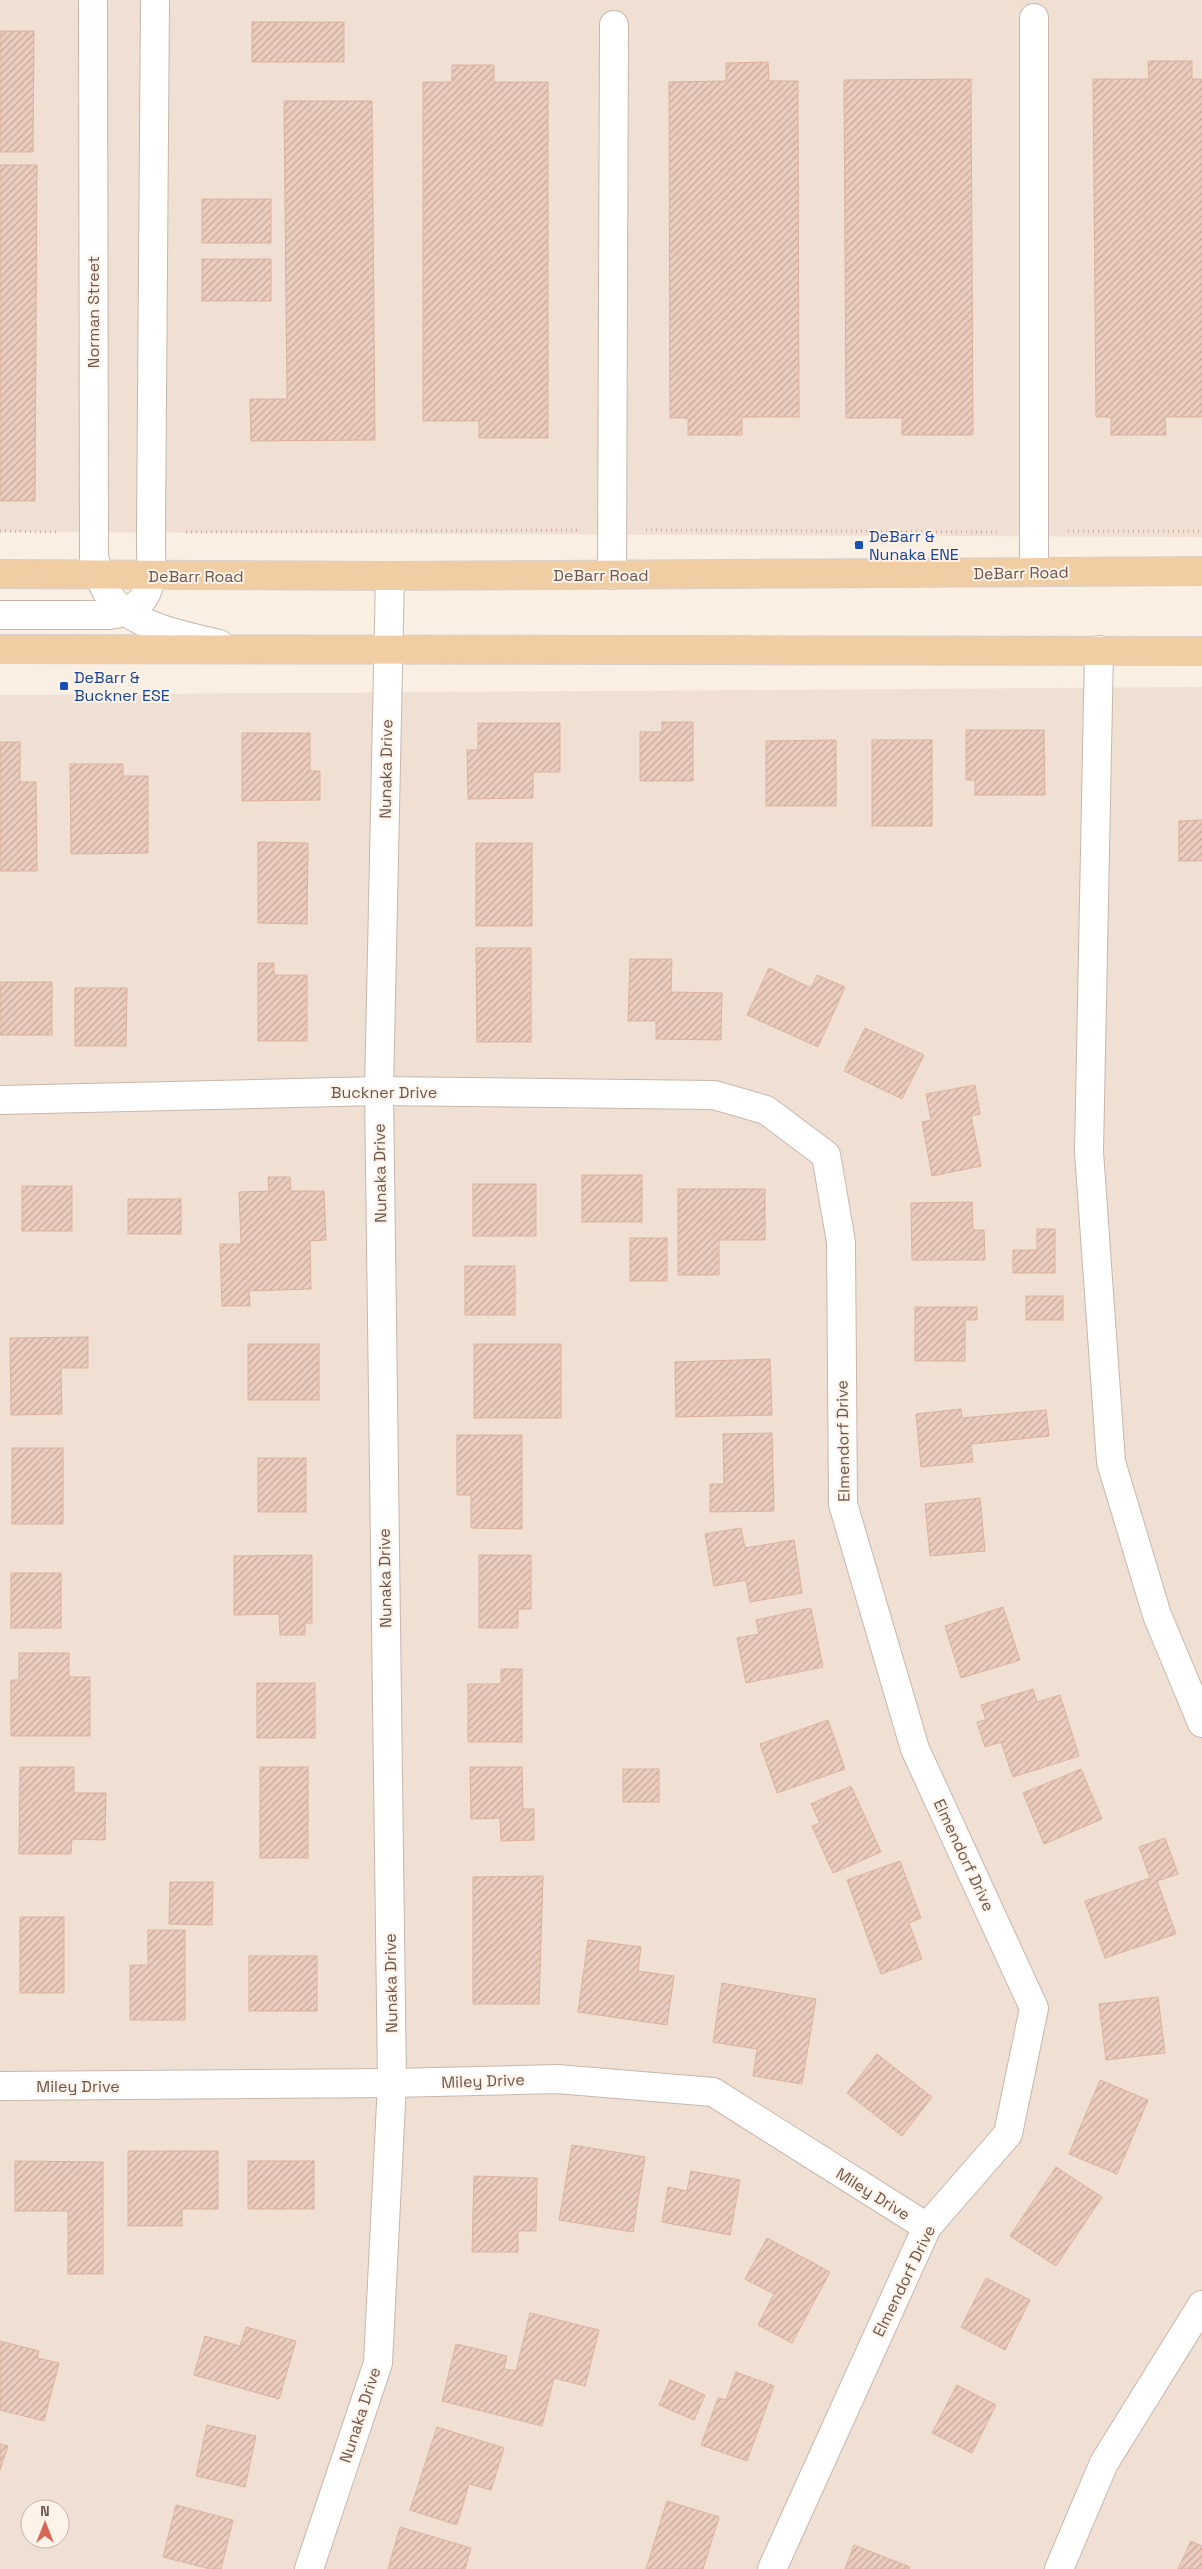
<svg xmlns="http://www.w3.org/2000/svg" width="1202" height="2569" viewBox="0 0 1202 2569" font-family="'Space Grotesk',sans-serif">
  <style>
    .residential { fill: #f0e0d3; fill-rule: evenodd }
    .building { fill: url(#building-hatch); stroke: #dcb2a0 }
    .lines { fill: none; stroke-linecap: round; stroke-linejoin: round }
    .minor-casing { stroke: #c8b6ab; stroke-width: 30 }
    .major-casing { stroke: #d6d0cd; stroke-width: 30 }
    .path { stroke: #d0b0a2; stroke-width: 3; stroke-dasharray: 1 4; stroke-linecap: butt }
    .minor { stroke: #fff; stroke-width: 28 }
    .major { stroke: #f1cda3; stroke-width: 28 }
    .transit-dot { fill: #1a4fb4; stroke: #fdf3e9; stroke-width: 2 }
    .labels { text-anchor: middle; dominant-baseline: central; stroke-width: 4; stroke-linejoin: round; paint-order: stroke }
    .street-label { font-size: 16px; fill: #6e564c; stroke: #fdf3e9 }
    .transit-label { font-size: 16px; fill: #164399; stroke: #fdf3e9; text-anchor: start }
  </style>
  <defs>
    <pattern id="building-hatch" width="6" height="6" patternUnits="userSpaceOnUse" patternTransform="scale(1.25)"><rect width="6" height="6" fill="#ebccbe"/><path d="M-1 1l2-2M0 6l6-6M5 7l2-2" fill="none" stroke="#c3a89d"/></pattern>
  </defs>
  <rect width="100%" height="100%" fill="#f9efe3"/>
  <!-- residential -->
  <g class="residential">
    <path d="M0 0H1202V537L0 532Z"/>
    <path d="M1202 687V2569H0V695ZM30 2509H60V2539H30Z"/>
  </g>
  <!-- building -->
  <g class="building">
    <rect x="252" y="22" width="92" height="40"/>
    <path d="M0 31H34L33 152H0Z"/>
    <path d="M1148 61H1192V79H1202V417H1165L1166 435H1111V417H1096L1093 79H1149Z"/>
    <path d="M768 62 769 81H798L799 417H742V435H688V418H670L669 82 726 81V63Z"/>
    <path d="M452 65H494V82H548V438H479V421H423V82H452Z"/>
    <path d="M971 79 973 435H902V418H846L844 80Z"/>
    <path d="M284 101H372L375 440 251 441 250 399H287Z"/>
    <path d="M0 165H37L35 501H0Z"/>
    <rect x="202" y="199" width="69" height="44"/>
    <rect x="202" y="259" width="69" height="42"/>
    <path d="M662 722H693V781H640V732H662Z"/>
    <path d="M478 723H560V772H533V798L468 799 467 750H478Z"/>
    <path d="M966 730H1044L1045 795H975V780H966Z"/>
    <path d="M242 733H310V771H320V800L242 801Z"/>
    <path d="M836 740V806H766V741Z"/>
    <rect x="872" y="740" width="60" height="86"/>
    <path d="M0 742H20V782H36L37 871H0Z"/>
    <path d="M70 764H123V776H148V853L71 854Z"/>
    <path d="M1202 820V861H1179V821Z"/>
    <path d="M258 842 308 843 307 924 258 923Z"/>
    <rect x="476" y="843" width="56" height="83"/>
    <path d="M476 948H531V1042H477Z"/>
    <path d="M630 959H672L671 992 722 993 721 1040 656 1039V1021H628Z"/>
    <path d="M258 963H274V975H307V1041H258Z"/>
    <path d="M769 968 811 988 817 975 845 987 818 1047 747 1015Z"/>
    <rect x="0" y="982" width="52" height="53"/>
    <path d="M75 988H127L126 1046H75Z"/>
    <path d="M865 1028 924 1055 902 1099 844 1071Z"/>
    <path d="M975 1085 980 1114 971 1116 981 1166 932 1176 922 1122 931 1120 926 1094Z"/>
    <rect x="582" y="1175" width="60" height="47"/>
    <path d="M268 1177H290L291 1191H324L326 1240 310 1241 311 1289 249 1291 250 1306H222L220 1244H241L239 1192 269 1191Z"/>
    <rect x="473" y="1184" width="63" height="52"/>
    <rect x="22" y="1186" width="50" height="45"/>
    <path d="M678 1189H765V1240H719V1275H678Z"/>
    <rect x="128" y="1199" width="53" height="35"/>
    <path d="M972 1202 973 1230H984L985 1260H912L911 1203Z"/>
    <path d="M1037 1229H1055V1273H1013V1250H1037Z"/>
    <rect x="630" y="1238" width="37" height="43"/>
    <rect x="465" y="1266" width="50" height="49"/>
    <rect x="1026" y="1296" width="37" height="24"/>
    <path d="M915 1307H977V1320H965V1361H915Z"/>
    <path d="M88 1337V1368H61L62 1414 11 1415 10 1338Z"/>
    <rect x="248" y="1344" width="71" height="56"/>
    <rect x="474" y="1344" width="87" height="74"/>
    <path d="M770 1359 772 1415 676 1417 675 1362Z"/>
    <path d="M961 1409 962 1418 1046 1410 1049 1436 971 1444 973 1462 921 1467 916 1414Z"/>
    <path d="M772 1433 774 1511 710 1512V1484H724L723 1434Z"/>
    <path d="M457 1435H522V1529L471 1528V1495H457Z"/>
    <rect x="12" y="1448" width="51" height="76"/>
    <rect x="258" y="1458" width="48" height="54"/>
    <path d="M980 1498 985 1551 930 1556 925 1504Z"/>
    <path d="M741 1528 745 1548 794 1540 802 1593 750 1602 746 1580 714 1586 705 1534Z"/>
    <path d="M312 1555V1623H305V1635H280L279 1614 234 1615V1556Z"/>
    <path d="M479 1555H531V1609H518V1628H479Z"/>
    <rect x="11" y="1573" width="50" height="55"/>
    <path d="M1003 1607 1020 1660 961 1678 945 1626Z"/>
    <path d="M811 1608 823 1667 746 1683 737 1638 759 1634 756 1620Z"/>
    <path d="M19 1653H69V1677H90V1736H11V1680H19Z"/>
    <path d="M501 1669H522V1742H468V1684H501Z"/>
    <rect x="257" y="1683" width="58" height="55"/>
    <path d="M1033 1689 1037 1702 1060 1695 1079 1756 1013 1777 1001 1742 985 1747 977 1722 986 1720 981 1705Z"/>
    <path d="M828 1720 845 1769 777 1793 760 1744Z"/>
    <path d="M20 1767H74V1793H106L105 1840 72 1839 71 1854H19Z"/>
    <rect x="260" y="1767" width="48" height="91"/>
    <path d="M470 1767H522L523 1809H534V1840L501 1841 500 1818 471 1819Z"/>
    <rect x="623" y="1769" width="36" height="33"/>
    <path d="M1081 1769 1102 1819 1044 1844 1023 1793Z"/>
    <path d="M851 1786 881 1852 833 1873 812 1826 820 1823 811 1804Z"/>
    <path d="M1165 1838 1178 1874 1157 1881 1176 1934 1105 1958 1085 1901 1150 1878 1139 1847Z"/>
    <path d="M900 1861 921 1918 909 1923 922 1959 881 1974 847 1880Z"/>
    <path d="M543 1876 539 2004H473V1877Z"/>
    <path d="M170 1882H213L212 1925 169 1924Z"/>
    <rect x="20" y="1917" width="44" height="76"/>
    <path d="M148 1930H185V2020H130V1965H148Z"/>
    <path d="M588 1940 641 1947 638 1971 674 1976 667 2025 578 2012Z"/>
    <rect x="249" y="1956" width="68" height="55"/>
    <path d="M722 1983 816 1999 802 2084 753 2076 757 2049 713 2042Z"/>
    <path d="M1158 1997 1165 2053 1106 2060 1099 2004Z"/>
    <path d="M877 2054 932 2097 902 2136 847 2093Z"/>
    <path d="M1100 2080 1148 2100 1117 2174 1069 2154Z"/>
    <path d="M572 2145 645 2157 633 2232 559 2220Z"/>
    <path d="M128 2151H218V2209H182V2226H128Z"/>
    <path d="M15 2161 103 2162V2274H68V2211H15Z"/>
    <rect x="248" y="2161" width="66" height="48"/>
    <path d="M1056 2167 1102 2197 1056 2266 1010 2236Z"/>
    <path d="M691 2171 740 2180 730 2235 662 2222 668 2187 687 2191Z"/>
    <path d="M474 2176 537 2178 536 2231H518V2252H472Z"/>
    <path d="M767 2238 830 2272 792 2343 758 2325 774 2294 745 2279Z"/>
    <path d="M986 2278 1030 2300 1005 2350 961 2327Z"/>
    <path d="M530 2313 599 2330 585 2386 554 2378 542 2426 442 2401 456 2344 507 2356 504 2369 516 2371Z"/>
    <path d="M246 2327 296 2341 279 2399 194 2375 205 2336 240 2346Z"/>
    <path d="M0 2341 39 2351 37 2358 59 2363 44 2421 0 2410Z"/>
    <path d="M736 2372 774 2386 747 2461 701 2445 718 2398 726 2400Z"/>
    <path d="M670 2380 705 2395 694 2420 659 2405Z"/>
    <path d="M957 2385 996 2405 972 2453 932 2433Z"/>
    <path d="M207 2425 256 2436 245 2487 196 2476Z"/>
    <path d="M437 2427 504 2448 491 2490 469 2484 457 2525 410 2510Z"/>
    <path d="M0 2444 8 2446 0 2470Z"/>
    <path d="M667 2501 719 2517 703 2569H646Z"/>
    <path d="M176 2505 233 2520 221 2569H210L163 2557Z"/>
    <path d="M400 2527 471 2548 465 2569H388Z"/>
    <path d="M1191 2541 1202 2546V2569H1178Z"/>
    <path d="M854 2545 910 2567 909 2569H845Z"/>
  </g>
  <g class="lines">
    <!-- minor casing -->
    <g class="minor-casing">
      <g id="minor">
        <path d="M93 0 94 557C98 571 102 586 110 597 132 626 185 636 219 644"/>
        <path d="M1034 18V572"/>
        <path d="M612 575 614 25"/>
        <path d="M0 615H110C160 608 150 572 151 532L155 0"/>
        <path d="M1099 650 1089 1152 1111 1462 1157 1615 1202 1723"/>
        <path d="M0 1100 379 1091 714 1095 766 1110 826 1155 841 1242 843 1504 915 1749 1034 2008 1008 2134 927 2227 772 2569"/>
        <path d="M0 2086 392 2083 557 2079 713 2092 927 2227"/>
        <path d="M309 2569 378 2363 392 2083 379 1091 390 576"/>
        <path d="M1059 2569 1104 2463 1202 2305"/>
      </g>
    </g>
    <!-- major casing -->
    <g class="major-casing">
      <g id="major">
        <path d="M0 574 390 576 1202 571"/>
        <path d="M0 649 1202 651"/>
      </g>
    </g>
    <!-- path -->
    <g class="path">
      <path d="M646 530 999 532"/>
      <path d="M0 531 59 532"/>
      <path d="M1068 531H1202"/>
      <path d="M186 532 579 530"/>
    </g>
    <!-- minor -->
    <use href="#minor" class="minor"/>
    <!-- major -->
    <use href="#major" class="major"/>
  </g>
  <!-- markers -->
  <g class="transit-dot">
    <rect x="854" y="540" width="10" height="10" rx="2.5"/>
    <rect x="59" y="681" width="10" height="10" rx="2.5"/>
  </g>
  <g class="labels">
    <!-- street labels -->
    <g class="street-label">
      <text transform="translate(93 312) rotate(-90)">Norman Street</text>
      <text transform="translate(1021 573) rotate(-1)">DeBarr Road</text>
      <text x="601" y="575">DeBarr Road</text>
      <text x="196" y="576">DeBarr Road</text>
      <text transform="translate(386 769) rotate(-89)">Nunaka Drive</text>
      <text x="384" y="1092">Buckner Drive</text>
      <text transform="translate(380 1173) rotate(-91)">Nunaka Drive</text>
      <text transform="translate(843 1441) rotate(-91)">Elmendorf Drive</text>
      <text transform="translate(385 1578) rotate(-91)">Nunaka Drive</text>
      <text transform="translate(964 1855) rotate(65)">Elmendorf Drive</text>
      <text transform="translate(391 1983) rotate(-91)">Nunaka Drive</text>
      <text transform="translate(483 2081) rotate(-2)">Miley Drive</text>
      <text x="78" y="2086">Miley Drive</text>
      <text transform="translate(873 2194) rotate(32)">Miley Drive</text>
      <text transform="translate(904 2281) rotate(-64)">Elmendorf Drive</text>
      <text transform="translate(360 2415) rotate(-72)">Nunaka Drive</text>
    </g>
    <!-- transit labels -->
    <g class="transit-label">
      <text x="869" y="536">DeBarr &amp;<tspan x="869" dy="18">Nunaka ENE</tspan></text>
      <text x="74" y="677">DeBarr &amp;<tspan x="74" dy="18">Buckner ESE</tspan></text>
    </g>
  </g>
  <!-- north arrow -->
  <g transform="translate(45 2524)"><circle r="24" fill="#fdf3e9" stroke="#c4b4aa"/>
  <path d="M0-4L9 19L0 12L-9 19Z" fill="#d66856"/>
  <text y="-8" font-size="14" font-weight="bold" text-anchor="middle" fill="#6e564c">N</text>
  </g>
</svg>
